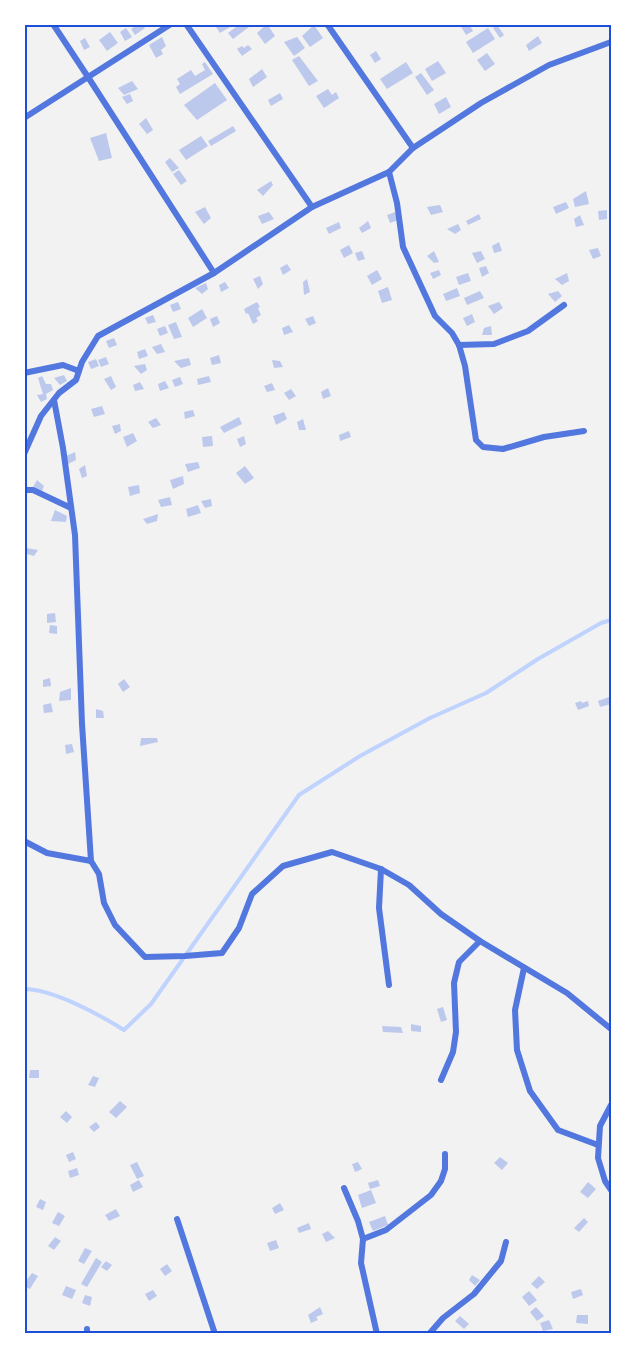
<svg xmlns="http://www.w3.org/2000/svg" width="635" height="1358" viewBox="0 0 635 1358" font-family="'Fira Sans',sans-serif">
  <style>
    .lines { fill: none; stroke-linecap: round; stroke-linejoin: round }
    .stream { stroke: #bfd3fe; stroke-width: 4 }
    .building { fill: #bdc9ec }
    .minor { stroke: #5277de; stroke-width: 6 }
    .neatline { fill: none; stroke: #1d4ed8; stroke-width: 2 }
  </style>
  <rect width="100%" height="100%" fill="#f2f2f2"/>
  <g class="lines">
    <!-- stream -->
    <path class="stream" d="M24 989C53 989 100 1015 124 1030L151 1004 299 795 360 756 430 718 486 693 538 659 601 623 611 620"/>
  </g>
  <!-- building -->
  <g class="building">
    <path d="M139 24H142L145 28 135 35 131 29Z"/>
    <path d="M214 24H235L220 33Z"/>
    <path d="M240 24H253L233 39 228 33Z"/>
    <path d="M267 24 275 36 265 44 257 33Z"/>
    <path d="M462 24H469L473 31 466 35 460 25Z"/>
    <path d="M314 25 323 38 310 47 302 36Z"/>
    <path d="M497 25 504 35 500 38 493 28Z"/>
    <path d="M126 28 132 37 125 41 120 32Z"/>
    <path d="M488 28 495 39 473 53 466 42Z"/>
    <path d="M110 32 118 43 107 51 99 40Z"/>
    <path d="M538 36 542 43 529 51 526 45Z"/>
    <path d="M162 37 166 46 161 50 163 54 156 58 149 45Z"/>
    <path d="M297 37 305 48 294 56 284 42Z"/>
    <path d="M85 38 90 47 84 50 80 41Z"/>
    <path d="M248 45 252 49 242 56 237 49 242 46 244 48Z"/>
    <path d="M376 51 381 59 375 63 370 55Z"/>
    <path d="M487 53 495 64 485 71 477 60Z"/>
    <path d="M299 56 318 81 309 86 292 60Z"/>
    <path d="M438 61 446 73 432 81 425 69Z"/>
    <path d="M205 62 213 74 180 94 176 87 180 84 177 79 191 70 195 76 205 70 202 64Z"/>
    <path d="M406 62 413 73 387 89 380 79Z"/>
    <path d="M262 69 267 77 253 87 249 79Z"/>
    <path d="M421 73 434 90 427 95 415 77Z"/>
    <path d="M132 81 138 89 124 95 118 88Z"/>
    <path d="M215 83 227 100 197 120 184 105Z"/>
    <path d="M328 89 332 95 336 92 339 98 324 108 316 96Z"/>
    <path d="M280 93 283 99 271 106 268 100Z"/>
    <path d="M130 94 133 101 127 104 122 97Z"/>
    <path d="M446 97 451 107 439 114 434 104Z"/>
    <path d="M146 118 153 130 147 134 139 124Z"/>
    <path d="M233 126 236 131 211 146 208 141Z"/>
    <path d="M106 133 112 158 99 161 90 138Z"/>
    <path d="M201 136 208 146 186 160 179 150Z"/>
    <path d="M170 158 179 168 172 172 165 162Z"/>
    <path d="M179 170 187 181 181 185 173 174Z"/>
    <path d="M271 181 273 185 263 196 257 190Z"/>
    <path d="M586 191 589 204 575 207 573 199Z"/>
    <path d="M566 202 569 208 556 214 553 207Z"/>
    <path d="M440 205 443 212 431 215 427 207Z"/>
    <path d="M205 207 211 218 204 224 195 212Z"/>
    <path d="M607 210V219L599 220 598 211Z"/>
    <path d="M269 212 274 219 262 224 258 216Z"/>
    <path d="M395 212 398 220 390 223 387 215Z"/>
    <path d="M479 214 481 219 468 225 466 221Z"/>
    <path d="M580 215 584 225 576 227 574 219Z"/>
    <path d="M368 221 371 228 362 233 359 228Z"/>
    <path d="M339 222 341 228 329 234 326 228Z"/>
    <path d="M458 224 461 230 455 234 447 229Z"/>
    <path d="M499 242 502 251 494 253 492 246Z"/>
    <path d="M349 245 353 253 344 258 340 250Z"/>
    <path d="M598 248 601 256 593 259 589 250Z"/>
    <path d="M362 251 365 259 358 261 355 253Z"/>
    <path d="M434 251 439 262 434 263 427 256Z"/>
    <path d="M481 251 485 259 477 263 472 253Z"/>
    <path d="M287 264 291 270 283 275 280 268Z"/>
    <path d="M486 266 489 273 482 277 479 268Z"/>
    <path d="M377 270 382 279 372 285 367 276Z"/>
    <path d="M439 270 441 275 433 279 430 273Z"/>
    <path d="M468 273 471 281 459 285 456 277Z"/>
    <path d="M567 273 569 281 562 285 555 279Z"/>
    <path d="M260 276 263 284 258 289 253 279Z"/>
    <path d="M307 279 310 292 304 295 303 282Z"/>
    <path d="M225 282 229 288 221 292 219 285Z"/>
    <path d="M206 283 208 289 202 294 195 288Z"/>
    <path d="M388 287 392 300 382 303 378 291Z"/>
    <path d="M457 288 460 296 446 301 443 294Z"/>
    <path d="M480 291 484 298 467 305 464 298Z"/>
    <path d="M558 291 562 296 555 302 548 294Z"/>
    <path d="M178 302 181 309 173 312 170 305Z"/>
    <path d="M257 302 260 307 258 308 261 315 256 318 258 321 253 324 248 313 246 314 244 309Z"/>
    <path d="M499 302 503 308 494 314 488 306Z"/>
    <path d="M202 309 207 318 193 327 188 318Z"/>
    <path d="M472 314 475 322 467 326 463 318Z"/>
    <path d="M153 315 156 322 148 324 145 318Z"/>
    <path d="M217 316 220 323 213 327 210 319Z"/>
    <path d="M313 316 316 323 309 326 305 319Z"/>
    <path d="M176 322 182 337 174 339 168 325Z"/>
    <path d="M289 325 293 332 284 335 282 328Z"/>
    <path d="M165 326 168 333 160 336 157 329Z"/>
    <path d="M491 326 492 335H482L484 328Z"/>
    <path d="M114 338 117 345 109 348 106 341Z"/>
    <path d="M161 344 165 352 157 354 152 347Z"/>
    <path d="M145 349 148 356 139 359 137 352Z"/>
    <path d="M219 355 221 363 212 365 210 358Z"/>
    <path d="M106 357 109 364 101 367 98 360Z"/>
    <path d="M189 358 191 365 181 368 174 361Z"/>
    <path d="M96 359 99 366 91 369 88 362Z"/>
    <path d="M272 360 280 361 283 367 274 368Z"/>
    <path d="M145 364 147 370 141 374 134 366Z"/>
    <path d="M64 375 67 381 60 385 54 378Z"/>
    <path d="M42 376 46 384H51L53 390 46 394 47 399 41 402 37 395 43 394 38 378Z"/>
    <path d="M111 376 116 387 111 390 104 379Z"/>
    <path d="M209 376 211 382 198 385 197 379Z"/>
    <path d="M180 377 183 384 175 387 172 380Z"/>
    <path d="M165 381 169 388 160 391 158 384Z"/>
    <path d="M140 382 144 389 135 391 133 385Z"/>
    <path d="M272 383 275 390 267 392 264 386Z"/>
    <path d="M328 388 331 396 323 399 321 392Z"/>
    <path d="M291 389 296 396 289 400 284 393Z"/>
    <path d="M102 406 105 414 94 417 91 409Z"/>
    <path d="M193 410 195 416 185 419 184 412Z"/>
    <path d="M284 412 287 419 276 425 273 416Z"/>
    <path d="M239 417 242 424 224 433 220 427Z"/>
    <path d="M156 418 161 425 153 428 148 422Z"/>
    <path d="M303 419 306 430H299L297 422Z"/>
    <path d="M120 424 121 431 115 434 112 426Z"/>
    <path d="M349 431 351 437 340 441 339 435Z"/>
    <path d="M133 433 137 441 127 447 123 437Z"/>
    <path d="M212 436 213 446 203 447 202 437Z"/>
    <path d="M244 436 246 444 240 447 237 439Z"/>
    <path d="M75 452 76 460 68 464 64 457Z"/>
    <path d="M198 462 200 468 188 472 185 464Z"/>
    <path d="M85 465 87 476 82 478 79 469Z"/>
    <path d="M245 466 254 478 245 484 236 473Z"/>
    <path d="M183 476 184 484 173 489 170 480Z"/>
    <path d="M37 480 44 486 42 491 33 487Z"/>
    <path d="M139 485 140 493 130 496 128 487Z"/>
    <path d="M170 497 172 505 161 507 158 500Z"/>
    <path d="M211 499 212 506 205 508 201 501Z"/>
    <path d="M198 505 201 513 188 517 186 509Z"/>
    <path d="M55 510 67 516 66 522 51 521Z"/>
    <path d="M158 514 157 521 147 524 143 519Z"/>
    <path d="M26 548 38 550 34 556 24 553Z"/>
    <path d="M55 613 56 622 47 623V614Z"/>
    <path d="M50 625 57 626V634L49 633Z"/>
    <path d="M50 678 51 686 43 687V680Z"/>
    <path d="M124 679 130 687 123 692 118 684Z"/>
    <path d="M71 688V700L59 701 60 692Z"/>
    <path d="M609 697 611 704 600 707 598 701Z"/>
    <path d="M581 701 582 703 588 701 589 706 578 710 575 703Z"/>
    <path d="M51 703 53 712 44 713 43 705Z"/>
    <path d="M96 709 103 711 104 718H96Z"/>
    <path d="M141 738H157L158 742 140 746Z"/>
    <path d="M72 744 74 752 66 754 65 745Z"/>
    <path d="M443 1007 447 1020 441 1022 437 1009Z"/>
    <path d="M411 1024 421 1026V1032L411 1031Z"/>
    <path d="M382 1026 401 1027 403 1033 383 1032Z"/>
    <path d="M30 1070H39V1078H29Z"/>
    <path d="M93 1076 99 1078 95 1087 88 1085Z"/>
    <path d="M120 1101 127 1107 116 1118 109 1112Z"/>
    <path d="M66 1111 72 1117 67 1123 60 1117Z"/>
    <path d="M96 1122 100 1127 94 1132 89 1127Z"/>
    <path d="M73 1152 76 1159 69 1162 66 1155Z"/>
    <path d="M500 1157 508 1163 502 1170 494 1163Z"/>
    <path d="M137 1162 144 1176 137 1179 130 1165Z"/>
    <path d="M358 1162 362 1169 355 1172 352 1164Z"/>
    <path d="M77 1168 79 1175 70 1178 68 1171Z"/>
    <path d="M139 1180 143 1187 133 1192 130 1185Z"/>
    <path d="M378 1180 380 1186 370 1189 368 1183Z"/>
    <path d="M588 1182 596 1189 588 1198 580 1192Z"/>
    <path d="M371 1190 376 1203 362 1208 358 1195Z"/>
    <path d="M40 1199 46 1202 43 1210 36 1207Z"/>
    <path d="M280 1203 284 1210 275 1214 272 1208Z"/>
    <path d="M116 1209 120 1216 109 1221 105 1215Z"/>
    <path d="M58 1212 65 1216 59 1226 52 1223Z"/>
    <path d="M385 1216 388 1225 373 1231 369 1222Z"/>
    <path d="M584 1218 588 1222 579 1232 574 1228Z"/>
    <path d="M309 1223 311 1229 299 1233 297 1228Z"/>
    <path d="M328 1231 335 1238 326 1242 322 1234Z"/>
    <path d="M55 1237 61 1241 54 1250 48 1246Z"/>
    <path d="M276 1240 279 1248 270 1251 267 1243Z"/>
    <path d="M85 1248 92 1251 84 1264 78 1261Z"/>
    <path d="M96 1258 102 1262 87 1287 81 1284Z"/>
    <path d="M106 1261 112 1265 107 1271 101 1267Z"/>
    <path d="M167 1264 172 1271 165 1276 160 1269Z"/>
    <path d="M32 1273 38 1276 30 1289 24 1286V1284Z"/>
    <path d="M472 1275 480 1280 475 1286 469 1280Z"/>
    <path d="M539 1276 545 1282 537 1289 531 1284Z"/>
    <path d="M66 1286 76 1290 72 1299 62 1295Z"/>
    <path d="M581 1289 583 1295 573 1299 571 1292Z"/>
    <path d="M153 1290 157 1296 149 1301 145 1294Z"/>
    <path d="M529 1291 537 1300 529 1306 522 1297Z"/>
    <path d="M85 1295 92 1297 90 1306 82 1303Z"/>
    <path d="M320 1307 323 1314 316 1317 318 1320 311 1323 308 1315Z"/>
    <path d="M536 1307 544 1316 537 1321 530 1312Z"/>
    <path d="M577 1315H588V1324L576 1323Z"/>
    <path d="M460 1316 469 1324 464 1329 455 1321Z"/>
    <path d="M549 1320 553 1329 543 1331 540 1323Z"/>
  </g>
  <g class="lines">
    <!-- minor -->
    <g class="minor">
      <path d="M53 24 88 77 214 273"/>
      <path d="M327 24 413 148"/>
      <path d="M24 118 171 24"/>
      <path d="M389 172 397 203 403 247 435 316 452 333 459 345 465 366 476 440 483 447 503 449 544 437 584 431"/>
      <path d="M312 207 389 172 413 148 481 103 549 65 611 42"/>
      <path d="M459 345 494 344 528 331 564 305"/>
      <path d="M24 373 63 365 79 371"/>
      <path d="M24 454 41 416 59 393 76 380 82 362 98 336 214 273 312 207 186 24"/>
      <path d="M24 490H33L71 508"/>
      <path d="M24 841 47 853 91 861 82 724 75 535 63 448 54 400"/>
      <path d="M91 861 99 874 104 903 115 925 145 957 185 956 222 953 239 928 252 894 283 866 332 852 381 869 409 885 441 914 480 941 567 993 611 1029"/>
      <path d="M381 869 379 908 389 985"/>
      <path d="M524 968 515 1010 517 1050 530 1091 558 1130 598 1145"/>
      <path d="M441 1080 453 1052 456 1032 454 983 459 962 480 941"/>
      <path d="M611 1105 600 1126 598 1158 605 1181 611 1190"/>
      <path d="M344 1188 358 1221 363 1239 361 1263 377 1334"/>
      <path d="M177 1219 215 1334"/>
      <path d="M363 1239 386 1230 431 1195 441 1181 445 1169V1154"/>
      <path d="M87 1329V1334"/>
      <path d="M429 1334 443 1318 474 1294 501 1261 506 1242"/>
    </g>
  </g>
  <!-- border -->
  <rect width="635" height="1358" fill="none" stroke="#ffffff" stroke-width="51"/>
  <rect x="26" y="26" width="584" height="1306" class="neatline"/>
</svg>
